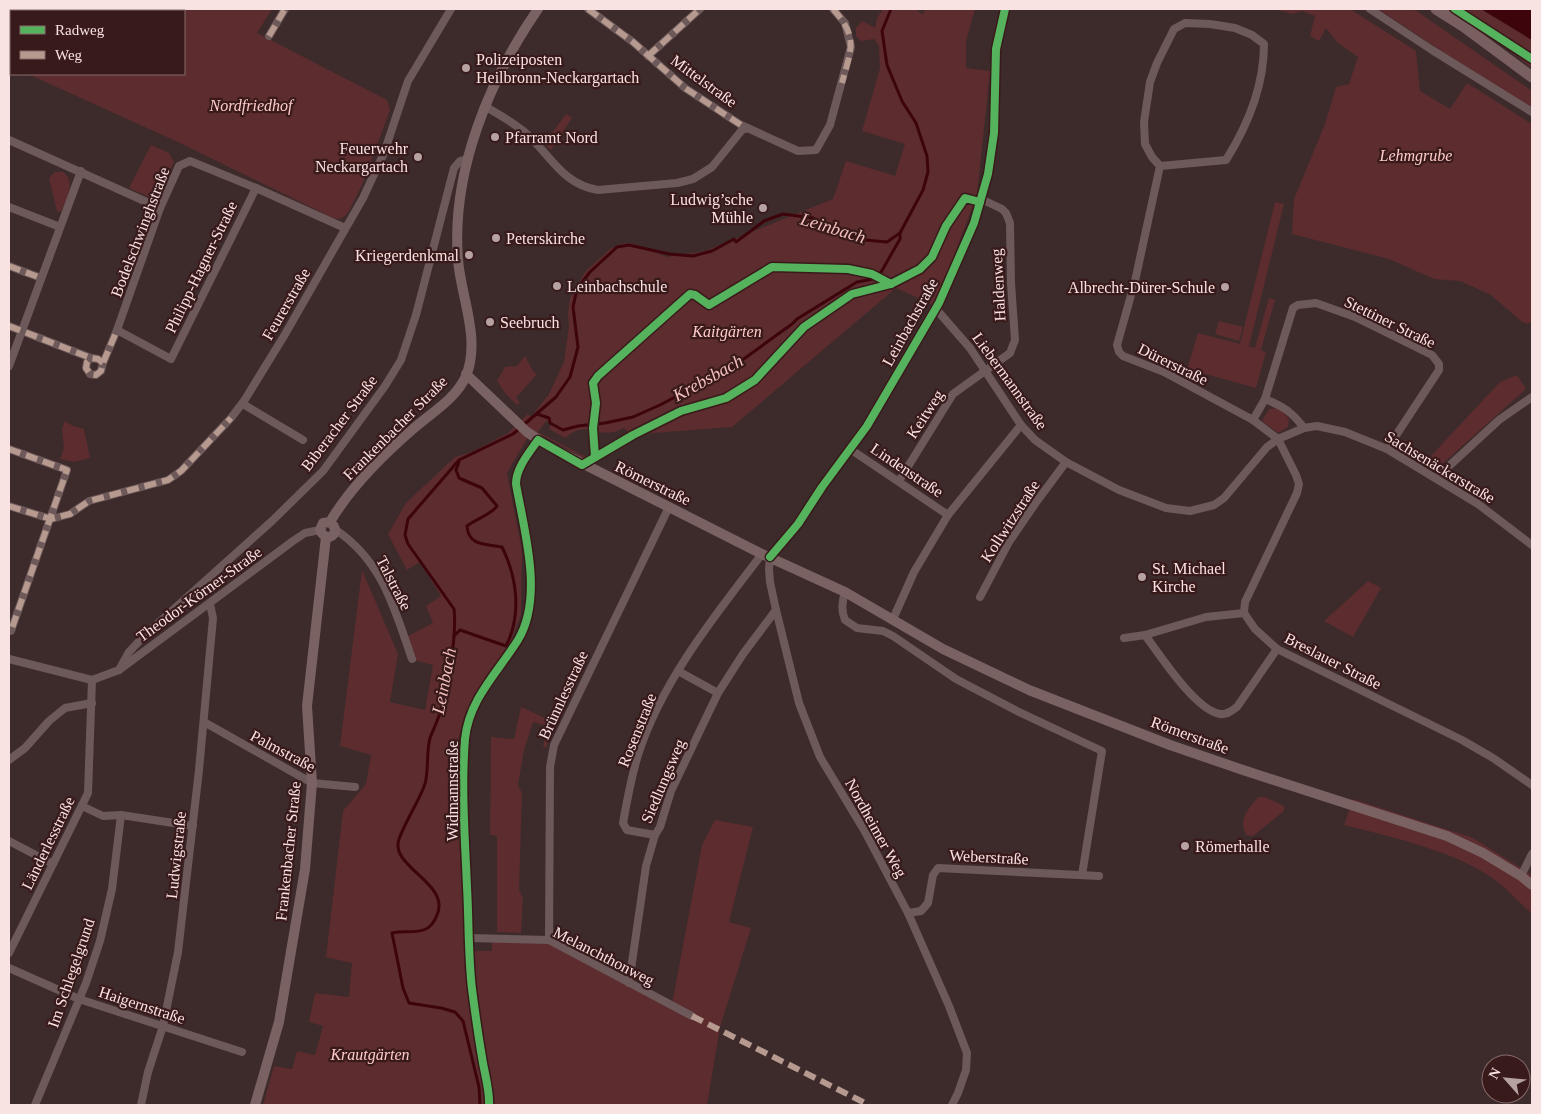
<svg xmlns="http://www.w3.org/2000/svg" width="1541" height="1114" viewBox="0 0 1541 1114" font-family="'Times New Roman',serif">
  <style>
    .green { fill: #5c2c2e; fill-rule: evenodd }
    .water { fill: #3e040c }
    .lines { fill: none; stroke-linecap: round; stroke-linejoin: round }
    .stream { stroke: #3e040c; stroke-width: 3 }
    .street { stroke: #6d595a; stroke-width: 8 }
    .secondary { stroke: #7a6262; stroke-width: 10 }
    .primary { stroke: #795f60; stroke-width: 11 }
    .quiet { stroke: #b69a8f; stroke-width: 6; stroke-dasharray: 12 6; stroke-linecap: butt }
    .cycleway-casing { stroke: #391a1b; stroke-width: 11 }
    .cycleway { stroke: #56b35d; stroke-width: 8 }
    .poi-dot { fill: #b7a2a2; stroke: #391a1b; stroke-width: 2 }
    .labels { text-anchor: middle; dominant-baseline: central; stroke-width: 4.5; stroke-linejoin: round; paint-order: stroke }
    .poi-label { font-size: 16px; fill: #f9e2e2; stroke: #391a1b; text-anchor: start }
    .street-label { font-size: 16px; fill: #f9e2e2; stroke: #391a1b }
    .park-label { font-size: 16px; font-style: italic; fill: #ffcaca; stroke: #391a1b }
    .water-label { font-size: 18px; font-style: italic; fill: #f3c0bf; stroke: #391a1b }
  </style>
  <rect width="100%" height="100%" fill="#3d2b2b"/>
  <!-- green -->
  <g class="green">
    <path d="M48 9H272L257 33 387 100 390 110 363 183 349 211 344 217 339 219 333 218 180 143 28 74H184V11H47Z"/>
    <path d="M883 9H918L917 11 923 14 926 9H975L966 41V68L990 71 977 195 935 306 896 288 732 427 640 434 593 463 532 430 507 473 522 550 521 615 510 644 466 712 458 740 465 939 473 951H492V940L549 942 671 1009 702 845 715 820 753 827 729 922 751 928 720 1027 707 1105H263L274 1066 292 1069 297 1051 315 1055 323 1026 309 1022 315 993 349 997 352 963 326 957 343 811 366 784 371 755 340 746 362 570 398 654 390 702 425 710 433 665 414 660 408 636 433 623 426 606 441 596 420 562 407 570 388 534 406 503 455 457 472 452 508 433 528 414 531 417 549 394 564 362 569 326 568 314 570 298 585 272 610 249 623 244 631 243 667 257 705 251 833 199 846 161 895 176 905 144 862 131 880 68 879 46 874 39 861 41 856 36V28L862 21 875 28 877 18ZM546 421 551 425 549 429 565 438C586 420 594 436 613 432 616 432 621 429 624 428L634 437 594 461 538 432Z"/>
    <path d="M1276 9H1350L1416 51 1420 91 1450 109 1467 83 1532 124V322L1527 324 1522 322 1491 295 1460 281 1434 279 1389 259 1292 234 1294 199 1325 124 1336 87 1349 84 1358 57 1338 43 1326 28 1319 41 1310 36 1315 16 1302 11 1291 14Z"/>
    <path d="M1378 9H1412L1418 12 1532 91V108L1452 58Z"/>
    <path d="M1443 9H1481L1532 40V68L1507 49Z"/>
    <path d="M566 114 572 118 551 150 542 141 548 133H552Z"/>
    <path d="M151 145 169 153 174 162 156 200 129 188Z"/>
    <path d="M55 172H63C77 183 66 199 61 212L57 211 49 178Z"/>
    <path d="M1275 202 1284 204 1249 346 1255 348 1269 298 1275 300 1261 350 1266 352 1256 388 1187 369 1198 333 1240 344Z"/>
    <path d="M1219 321 1243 327 1239 341 1215 334Z"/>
    <path d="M525 356 533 371 537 374 516 398 520 402 517 405 506 394 497 381 505 367 517 366Z"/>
    <path d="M1517 375 1526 389 1440 466 1429 458 1500 382Z"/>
    <path d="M1277 408 1284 413 1289 419 1288 427 1278 433 1262 421 1269 409Z"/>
    <path d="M65 421 73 426 84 429 90 458 74 462 60 459 64 448 62 429Z"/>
    <path d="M1368 581 1381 588 1353 637 1324 621Z"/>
    <path d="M521 707 556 723 546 748 543 747 548 726 533 722 524 750 518 785 522 793 519 889 523 899 521 933 497 932V836L490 835 491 737 514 739Z"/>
    <path d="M1258 797H1265L1284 806V811L1253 836 1246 835C1238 817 1248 811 1258 797Z"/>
    <path d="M1353 799 1473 838 1532 875V914C1520 903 1508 890 1495 880 1456 851 1391 837 1344 825Z"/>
  </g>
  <!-- water -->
  <path class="water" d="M1481 9H1532V40Z"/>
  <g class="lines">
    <!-- stream -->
    <g class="stream">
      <path d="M537 414 549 418 550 423 563 430 578 426 605 423 633 417 660 405 734 366 792 324 797 319 857 282 873 279 880 274 900 239V233"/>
      <path d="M454 636 460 630 506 646C522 615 517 577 502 547 486 544 468 546 467 526 476 519 492 514 497 506L482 488 459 478 456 470 459 462"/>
      <path d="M480 1105 479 1087 463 1021 455 1012 441 1008 409 1003 403 988 392 933C403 930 415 934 426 929 432 926 435 920 437 915 451 883 389 867 399 839 406 820 418 803 425 784 429 769 426 753 430 738 433 730 437 722 440 713 448 687 457 635 454 609L408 544 405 535 408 519 459 460 513 434 556 397 570 377 578 347 573 307 577 289 590 272 617 247 629 245 669 254 693 256 712 251 734 239 736 242 764 221 783 214 813 218 850 235 865 240 887 242 900 233 923 190 928 172 927 156 916 123 902 101 887 65 882 31 891 9"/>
    </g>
    <!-- street -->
    <g class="street">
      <path d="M588 9 633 42 685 88 741 125 798 151 816 150 830 125 851 47 845 23 833 9"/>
      <path d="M1370 9 1432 50 1532 112"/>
      <path d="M269 36 285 9"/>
      <path d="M648 56 700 9"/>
      <path d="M486 107C498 114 511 121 522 130 549 151 560 184 598 190L677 183 693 179 712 167 742 130 748 128"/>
      <path d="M9 140 160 208"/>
      <path d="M1160 166 1226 160C1248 125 1264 86 1264 44L1252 35 1235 28 1210 24 1185 23 1174 29 1157 63 1150 82 1144 122 1145 144 1152 157 1160 166 1135 281 1117 345 1119 352 1123 356 1164 372 1253 420 1278 439 1296 475 1299 484 1297 493 1245 602 1244 613 1255 629 1277 649 1462 740 1493 758 1532 785"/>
      <path d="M9 207 60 227"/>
      <path d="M9 266 41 278"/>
      <path d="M936 309 970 348 1021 425 1035 440 1066 462 1119 490 1166 508 1190 511 1214 505 1224 498 1267 447 1278 439 1304 428 1317 426 1345 432 1387 449 1478 504 1532 545"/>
      <path d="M9 326 91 358"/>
      <path d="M117 330 171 359 256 188"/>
      <path d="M103 363 98 359 91 358 87 362 86 368 90 374 96 375 101 371 103 363 117 330 160 208 179 166 190 161 256 188 345 228"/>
      <path d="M9 366 81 171"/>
      <path d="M1265 399C1283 406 1292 412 1304 428"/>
      <path d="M243 404 303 440"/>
      <path d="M1253 420 1265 399 1293 308 1298 305 1316 303 1355 317 1432 355 1439 364V370L1387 449"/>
      <path d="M9 449 67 470 11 631"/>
      <path d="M850 449 948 515"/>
      <path d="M1436 478 1499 420 1532 397"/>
      <path d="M899 481 953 394 1010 353 1015 340 1011 283 1010 223 1006 213 1002 209 981 199"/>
      <path d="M9 506 51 519 70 514 89 501 168 480 181 471 231 418 244 401 284 336 363 198 384 153 408 81 451 9"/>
      <path d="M336 530C383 562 394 608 412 659"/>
      <path d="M845 592C842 602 841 610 845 620L857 628 883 631 893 636 956 679 1017 711 1102 751 1082 875"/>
      <path d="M980 597 1009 542 1037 501 1066 462"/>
      <path d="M893 619 914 572 948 515 1021 425"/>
      <path d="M1145 635C1160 655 1195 710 1220 714 1227 715 1231 711 1237 707L1277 649"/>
      <path d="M1124 638 1145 635 1206 617 1244 613"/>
      <path d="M9 659 92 680"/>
      <path d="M119 670 129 652 145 635 272 521 323 471 385 386 401 360 416 315 454 168 460 161 467 159"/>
      <path d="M678 671 718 693"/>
      <path d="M92 680 119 670 293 541 305 533 320 530"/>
      <path d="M204 722 312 783 355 787"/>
      <path d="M9 760 25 748 49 721 65 708 92 703"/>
      <path d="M82 806 103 816 121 815 193 826"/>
      <path d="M655 835 627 830 623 823C627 800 631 778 638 755 661 682 716 614 762 554"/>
      <path d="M9 841 53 864"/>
      <path d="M1521 876 1532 854"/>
      <path d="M908 913 921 911 928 903 933 875 938 868 1099 876"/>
      <path d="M469 938 549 940 692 1016"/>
      <path d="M549 940 550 767 554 745 669 507"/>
      <path d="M9 953 88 793 92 680"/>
      <path d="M9 968 79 999 242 1052"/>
      <path d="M629 983 646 866 655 835 660 827 671 791 718 693 743 654 776 610"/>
      <path d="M35 1105 86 983 100 941 112 889 121 815"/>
      <path d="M141 1105 148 1072 163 1026 178 952 199 770 213 618 210 604"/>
      <path d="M489 1105C490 1090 484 1072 482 1057 478 1034 475 1012 472 989 468 955 469 921 467 887 465 838 461 788 465 739 469 699 498 672 518 640 544 597 524 530 516 484 516 468 529 453 538 440"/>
      <path d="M952 1105 958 1093 966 1070 967 1053 949 1006 908 913 864 830 820 757 799 703 776 610 770 582 769 569 770 557 798 524 822 487 867 426 918 341 939 303 974 223 988 174 994 133 996 49 1005 9"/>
    </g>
    <!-- secondary -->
    <g class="secondary">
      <path d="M466 374 527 432 548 446 762 554 845 592 943 649 1029 690 1170 745 1243 770 1447 836 1483 853 1521 876 1532 885"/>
      <path d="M330 522C343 532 327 545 320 530L323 523 330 522C350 488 383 455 413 429 431 413 456 399 466 376 481 339 461 297 458 260 451 172 489 80 538 9"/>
      <path d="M255 1105 279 1022 305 869 312 783 307 706 326 537"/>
    </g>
    <!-- primary -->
    <path class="primary" d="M1436 9 1463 26 1532 77"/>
    <!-- quiet -->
    <g class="quiet">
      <path d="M588 9 633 42 685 88 741 125"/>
      <path d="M833 9C859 38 851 49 842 83"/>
      <path d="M269 36 285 9"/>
      <path d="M648 56 700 9"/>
      <path d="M9 266 41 278"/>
      <path d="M9 326 91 358"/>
      <path d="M103 363 98 359 91 358 87 362 86 368 90 374 96 375 101 371 103 363 117 330"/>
      <path d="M9 449 67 470 11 631"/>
      <path d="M9 506 51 519 70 514 89 501 168 480 181 471 231 418"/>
      <path d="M692 1016 869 1105"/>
    </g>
    <!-- cycleway casing -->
    <g class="cycleway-casing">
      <g id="cycleway">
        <path d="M1455 9 1532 59"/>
        <path d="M595 457 593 428 596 403 593 383 598 376 690 294 695 295 709 305 772 267 848 269 872 274 891 284"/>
        <path d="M770 557 798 524 822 487 867 426 939 303 974 223 988 174 994 133 996 49 1005 9"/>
        <path d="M489 1105C490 1090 484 1072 482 1057 478 1034 475 1012 472 989 468 955 469 921 467 887 465 838 461 788 465 739 469 699 498 672 518 640 544 597 524 530 516 484 516 468 529 453 538 440L582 465 633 435 681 411 726 398 755 380 804 327 852 294 891 284 920 269 932 257 946 226 965 198 980 202"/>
      </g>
    </g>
    <!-- cycleway -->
    <use href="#cycleway" class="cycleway"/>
  </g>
  <!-- markers -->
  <g class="poi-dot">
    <circle cx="466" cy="68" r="5"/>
    <circle cx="495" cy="137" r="5"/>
    <circle cx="418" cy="157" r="5"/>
    <circle cx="763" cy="208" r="5"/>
    <circle cx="496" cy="238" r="5"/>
    <circle cx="469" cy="255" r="5"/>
    <circle cx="557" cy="286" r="5"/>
    <circle cx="1225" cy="287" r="5"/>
    <circle cx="490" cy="322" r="5"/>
    <circle cx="1142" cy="577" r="5"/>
    <circle cx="1185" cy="846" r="5"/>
  </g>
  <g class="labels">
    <!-- poi labels -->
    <g class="poi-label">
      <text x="476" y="59">Polizeiposten<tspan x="476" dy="18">Heilbronn-Neckargartach</tspan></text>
      <text x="505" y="137">Pfarramt Nord</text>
      <text x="408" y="148" text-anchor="end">Feuerwehr<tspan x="408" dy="18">Neckargartach</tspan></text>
      <text x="753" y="199" text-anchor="end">Ludwig’sche<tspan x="753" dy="18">Mühle</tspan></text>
      <text x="506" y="238">Peterskirche</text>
      <text x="459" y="255" text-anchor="end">Kriegerdenkmal</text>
      <text x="567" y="286">Leinbachschule</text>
      <text x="1215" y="287" text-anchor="end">Albrecht-Dürer-Schule</text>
      <text x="500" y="322">Seebruch</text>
      <text x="1152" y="568">St. Michael<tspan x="1152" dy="18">Kirche</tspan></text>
      <text x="1195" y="846">Römerhalle</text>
    </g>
    <!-- street labels -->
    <g class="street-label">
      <text transform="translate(704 81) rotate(36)">Mittelstraße</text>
      <text transform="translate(140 232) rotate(-69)">Bodelschwinghstraße</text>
      <text transform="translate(201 267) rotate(-64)">Philipp-Hagner-Straße</text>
      <text transform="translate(998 285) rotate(-93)">Haldenweg</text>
      <text transform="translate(286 304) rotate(-60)">Feurerstraße</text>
      <text transform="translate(910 322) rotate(-61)">Leinbachstraße</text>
      <text transform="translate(1390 322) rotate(26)">Stettiner Straße</text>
      <text transform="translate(1173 364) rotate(26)">Dürerstraße</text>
      <text transform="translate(1010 381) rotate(54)">Liebermannstraße</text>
      <text transform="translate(925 414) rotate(-57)">Keitweg</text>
      <text transform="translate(339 423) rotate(-53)">Biberacher Straße</text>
      <text transform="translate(395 428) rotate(-45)">Frankenbacher Straße</text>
      <text transform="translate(1440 467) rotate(31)">Sachsenäckerstraße</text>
      <text transform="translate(907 470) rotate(34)">Lindenstraße</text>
      <text transform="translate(653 483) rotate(26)">Römerstraße</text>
      <text transform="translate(1010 521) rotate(-57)">Kollwitzstraße</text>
      <text transform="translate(394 583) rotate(63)">Talstraße</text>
      <text transform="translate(199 594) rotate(-36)">Theodor-Körner-Straße</text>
      <text transform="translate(1333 661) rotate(27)">Breslauer Straße</text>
      <text transform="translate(563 695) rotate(-65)">Brünnlesstraße</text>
      <text transform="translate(637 730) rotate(-68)">Rosenstraße</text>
      <text transform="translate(1190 735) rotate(20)">Römerstraße</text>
      <text transform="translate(283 751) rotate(28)">Palmstraße</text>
      <text transform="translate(663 781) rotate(-67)">Siedlungsweg</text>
      <text transform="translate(452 791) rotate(-90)">Widmannstraße</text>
      <text transform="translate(876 828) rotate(61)">Nordheimer Weg</text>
      <text transform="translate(48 843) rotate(-64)">Länderlesstraße</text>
      <text transform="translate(288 851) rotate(-84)">Frankenbacher Straße</text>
      <text transform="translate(176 855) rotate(-84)">Ludwigstraße</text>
      <text transform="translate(989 857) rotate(3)">Weberstraße</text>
      <text transform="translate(604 956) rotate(27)">Melanchthonweg</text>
      <text transform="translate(71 973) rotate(-71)">Im Schlegelgrund</text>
      <text transform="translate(142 1005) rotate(18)">Haigernstraße</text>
    </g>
    <!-- park labels -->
    <g class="park-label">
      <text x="251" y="105">Nordfriedhof</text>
      <text x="1416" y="155">Lehmgrube</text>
      <text x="727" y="331">Kaitgärten</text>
      <text x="370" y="1054">Krautgärten</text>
    </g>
    <!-- water labels -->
    <g class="water-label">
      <text transform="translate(833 228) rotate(17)">Leinbach</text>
      <text transform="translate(708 378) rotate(-29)">Krebsbach</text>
      <text transform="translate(444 681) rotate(-79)">Leinbach</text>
    </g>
  </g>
  <!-- border -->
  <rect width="1541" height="1114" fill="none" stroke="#f9e2e2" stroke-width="20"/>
  <!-- legend -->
  <rect x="10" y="10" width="175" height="65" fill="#391a1b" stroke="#866a6b"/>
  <rect x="20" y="26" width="25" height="8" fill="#56b35d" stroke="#866a6b"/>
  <text x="55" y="35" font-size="15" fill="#f9e2e2">Radweg</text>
  <rect x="20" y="51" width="25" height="8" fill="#b69a8f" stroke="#866a6b"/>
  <text x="55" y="60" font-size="15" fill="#f9e2e2">Weg</text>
  <!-- north arrow -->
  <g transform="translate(1506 1079) rotate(297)"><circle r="24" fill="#391a1b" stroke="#866a6b"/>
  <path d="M0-4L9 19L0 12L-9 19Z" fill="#b7a2a2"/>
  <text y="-8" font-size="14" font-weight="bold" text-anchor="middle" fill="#f9e2e2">N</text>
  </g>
</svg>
